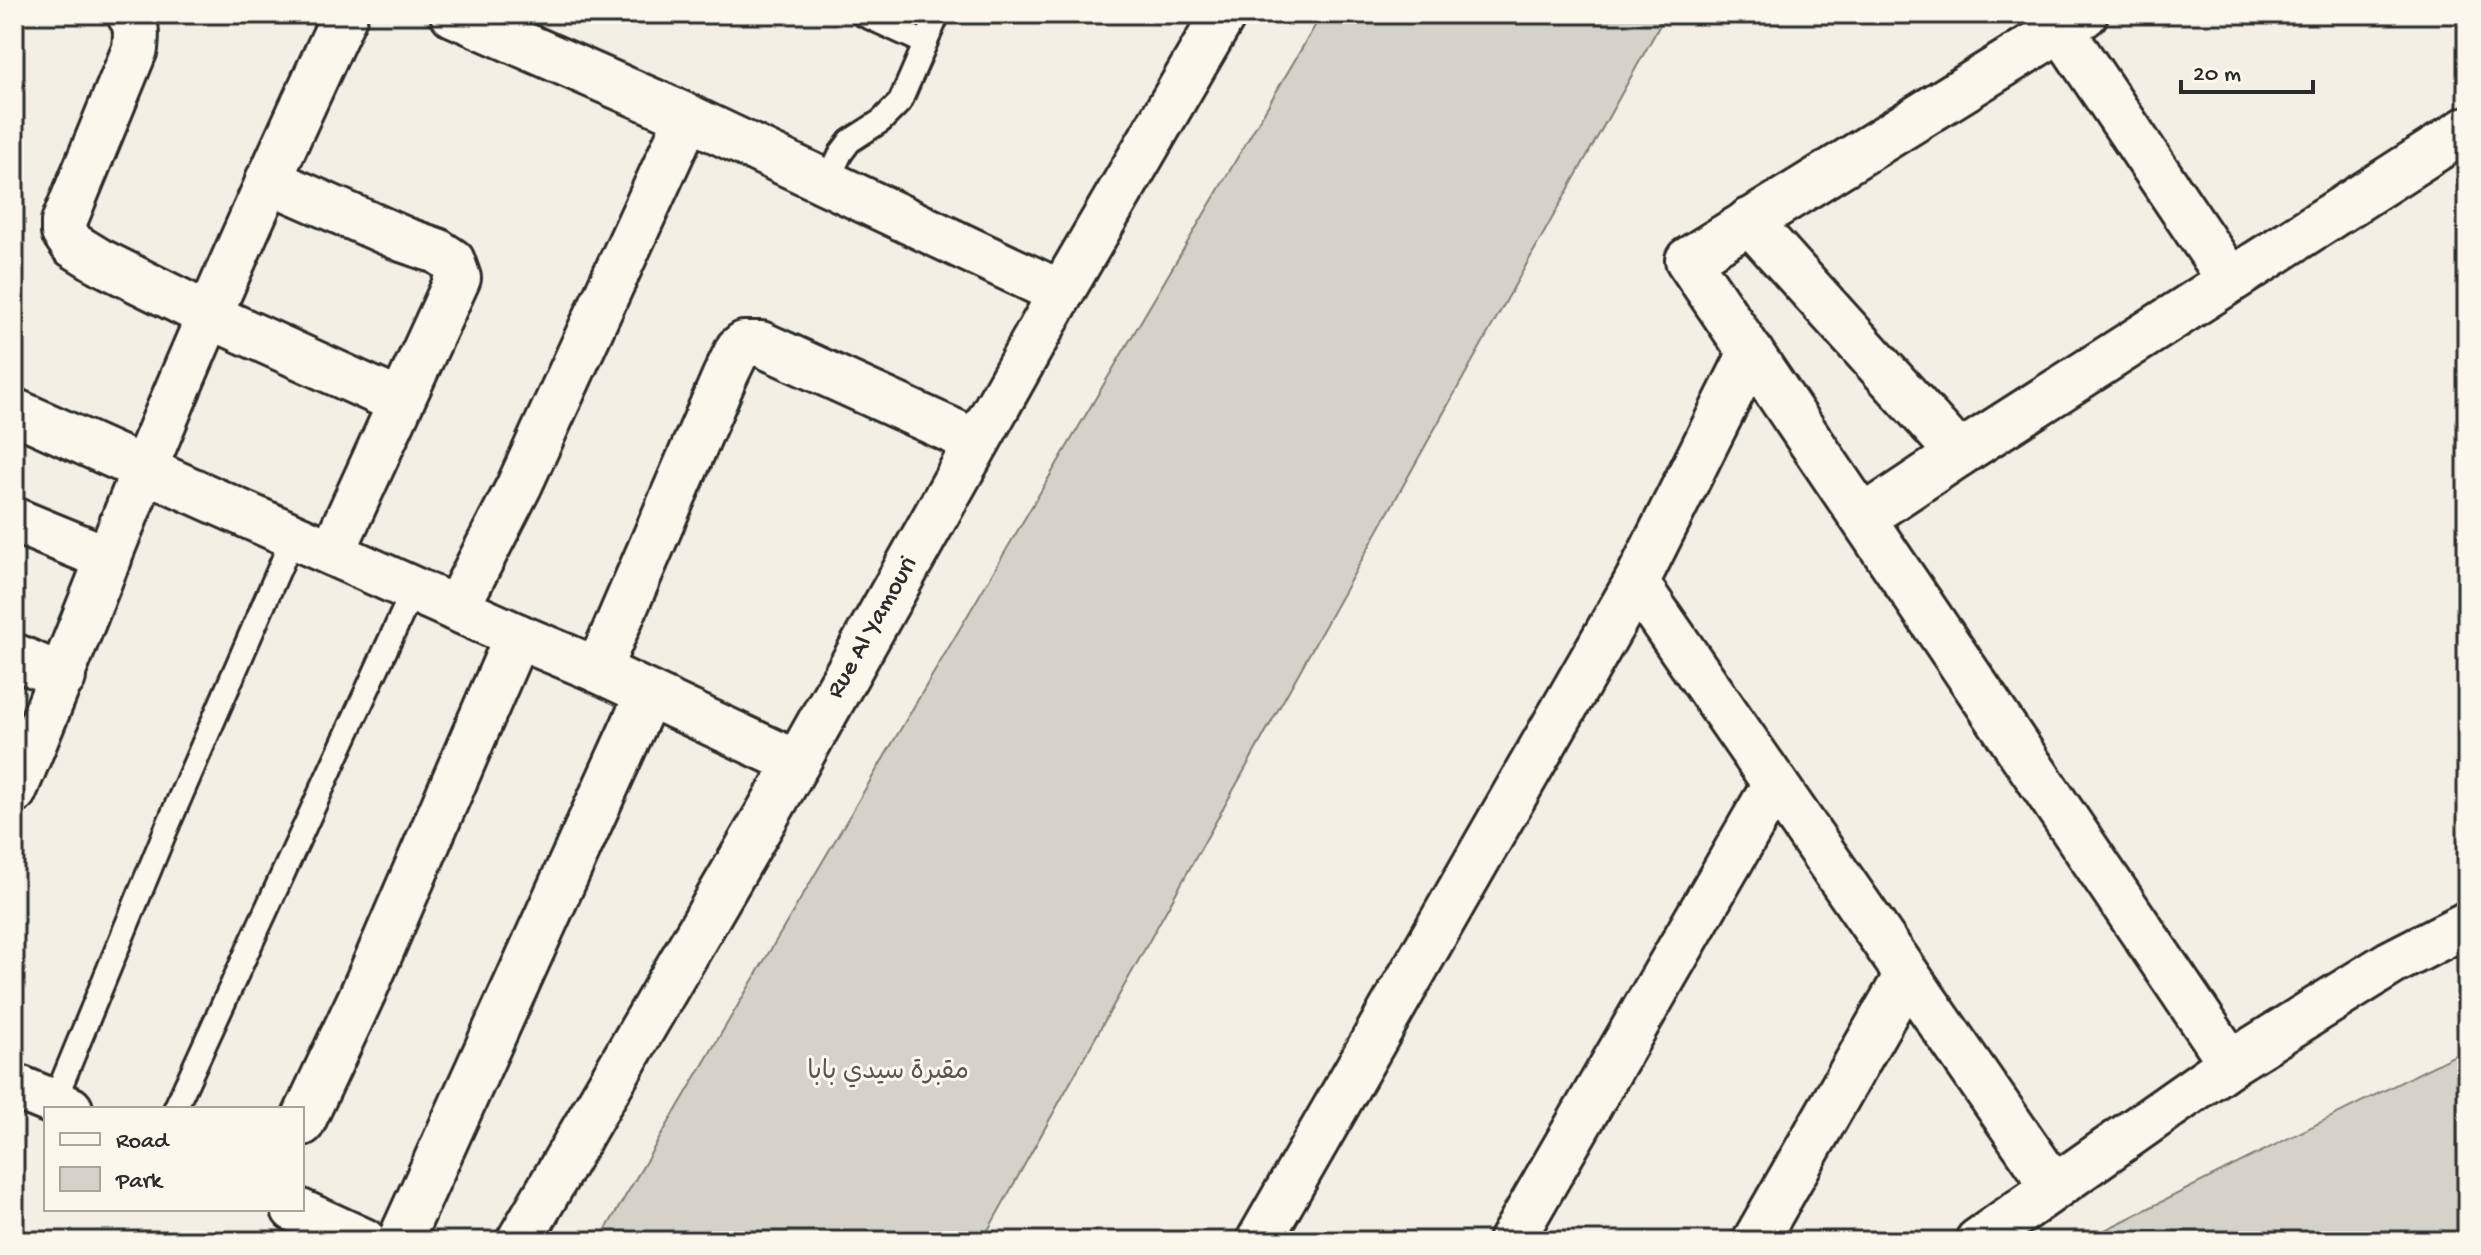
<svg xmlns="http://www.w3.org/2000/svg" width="2481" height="1255" viewBox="0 0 2481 1255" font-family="'Gochi Hand','Playpen Sans Arabic',sans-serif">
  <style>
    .green { fill: #d5d2c9; stroke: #807e7a; stroke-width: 2 }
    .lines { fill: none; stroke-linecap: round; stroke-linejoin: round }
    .lane-casing { stroke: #2b2b2b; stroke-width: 28 }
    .street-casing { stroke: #2b2b2b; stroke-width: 50 }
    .secondary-casing { stroke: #2b2b2b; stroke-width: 50 }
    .lane { stroke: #fbf7ec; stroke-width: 22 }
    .street { stroke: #fbf7ec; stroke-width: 44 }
    .secondary { stroke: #fbf7ec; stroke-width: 44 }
    .labels { text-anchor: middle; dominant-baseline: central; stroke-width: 6; stroke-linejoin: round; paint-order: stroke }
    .street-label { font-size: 26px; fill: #2b2b2b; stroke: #fbf7ec }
    .park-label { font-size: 26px; fill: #565552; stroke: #fbf7ec }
  </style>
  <rect width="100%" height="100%" fill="#f3efe4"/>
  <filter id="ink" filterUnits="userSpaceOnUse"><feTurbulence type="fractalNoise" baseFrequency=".0125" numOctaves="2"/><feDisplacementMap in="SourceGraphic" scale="16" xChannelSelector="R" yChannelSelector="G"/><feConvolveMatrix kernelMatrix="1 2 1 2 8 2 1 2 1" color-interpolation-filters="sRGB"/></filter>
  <g filter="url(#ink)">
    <!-- green -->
    <g class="green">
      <path d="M1322 14H1666L982 1241H599Z"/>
      <path d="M2467 1049V1241H2088L2087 1239Z"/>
    </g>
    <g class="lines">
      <!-- lane casing -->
      <g class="lane-casing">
        <g id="lane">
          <path d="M862 14 925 43"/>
          <path d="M827 182 841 153 850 141 881 121 900 102 938 14"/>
          <path d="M54 1102 165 832 293 537"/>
          <path d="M175 1109 413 590"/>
        </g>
      </g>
      <!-- street casing -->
      <g class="street-casing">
        <g id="street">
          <path d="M129 14C138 25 136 35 135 49L64 222V232L73 245 99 261 210 316 400 402"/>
          <path d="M453 14 688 117 1061 293"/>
          <path d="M2051 14 2230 280"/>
          <path d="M2085 14 1688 260 2231 1063"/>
          <path d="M268 180 405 240 437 251 452 261 458 278 332 553"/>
          <path d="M1749 221 1959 454"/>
          <path d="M14 411 517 636 598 670 797 763"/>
          <path d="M1863 518 1959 454 2467 129"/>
          <path d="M14 520 109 559"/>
          <path d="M1636 583 2054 1187"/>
          <path d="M456 609 519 486 688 117"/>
          <path d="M14 656 63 677"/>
          <path d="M598 670 725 376 738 349 744 344H761L977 442"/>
          <path d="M14 791C59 685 100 577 144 470 207 316 275 165 345 14"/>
          <path d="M14 1086 70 1109"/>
          <path d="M302 1123 362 995 517 636"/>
          <path d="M294 1209 364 1241"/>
          <path d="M400 1241 648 694"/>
          <path d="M1259 1241 1636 583 1751 353"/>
          <path d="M1511 1241 1775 784"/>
          <path d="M1755 1241 1907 975"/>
          <path d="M1978 1241 2231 1063 2391 963 2467 924"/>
        </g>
      </g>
      <!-- secondary casing -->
      <g class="secondary-casing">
        <g id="secondary">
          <path id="s1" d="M519 1241 797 763 1061 293 1224 14"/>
        </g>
      </g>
      <!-- lane -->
      <use href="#lane" class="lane"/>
      <!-- street -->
      <use href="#street" class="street"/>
      <!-- secondary -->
      <use href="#secondary" class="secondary"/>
    </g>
  </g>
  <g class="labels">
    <!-- street labels -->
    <g class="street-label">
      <text stroke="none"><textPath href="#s1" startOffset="708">Rue Al Yamouri</textPath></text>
    </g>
    <!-- park labels -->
    <g class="park-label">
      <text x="888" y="1073">مقبرة سيدي بابا</text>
    </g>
  </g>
  <!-- margin -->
  <rect width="2481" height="1255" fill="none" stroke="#fbf7ec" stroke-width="48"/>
  <rect x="24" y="24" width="2433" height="1207" fill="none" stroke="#2b2b2b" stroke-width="3" filter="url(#ink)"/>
  <!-- legend -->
  <rect x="44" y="1107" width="260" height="104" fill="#fbf7ec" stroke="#a8a59f" stroke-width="2"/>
  <rect x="60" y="1133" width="40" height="12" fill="#fbf7ec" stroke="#a8a59f" stroke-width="2"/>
  <text x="116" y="1147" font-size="24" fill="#2b2b2b">Road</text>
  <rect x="60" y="1167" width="40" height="24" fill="#d5d2c9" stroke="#a8a59f" stroke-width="2"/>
  <text x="116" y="1187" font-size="24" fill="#2b2b2b">Park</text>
  <!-- scale -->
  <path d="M2181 80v12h132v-12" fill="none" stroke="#2b2b2b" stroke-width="4"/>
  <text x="2193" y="80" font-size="24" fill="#2b2b2b" stroke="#fbf7ec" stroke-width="6" paint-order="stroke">20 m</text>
</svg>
